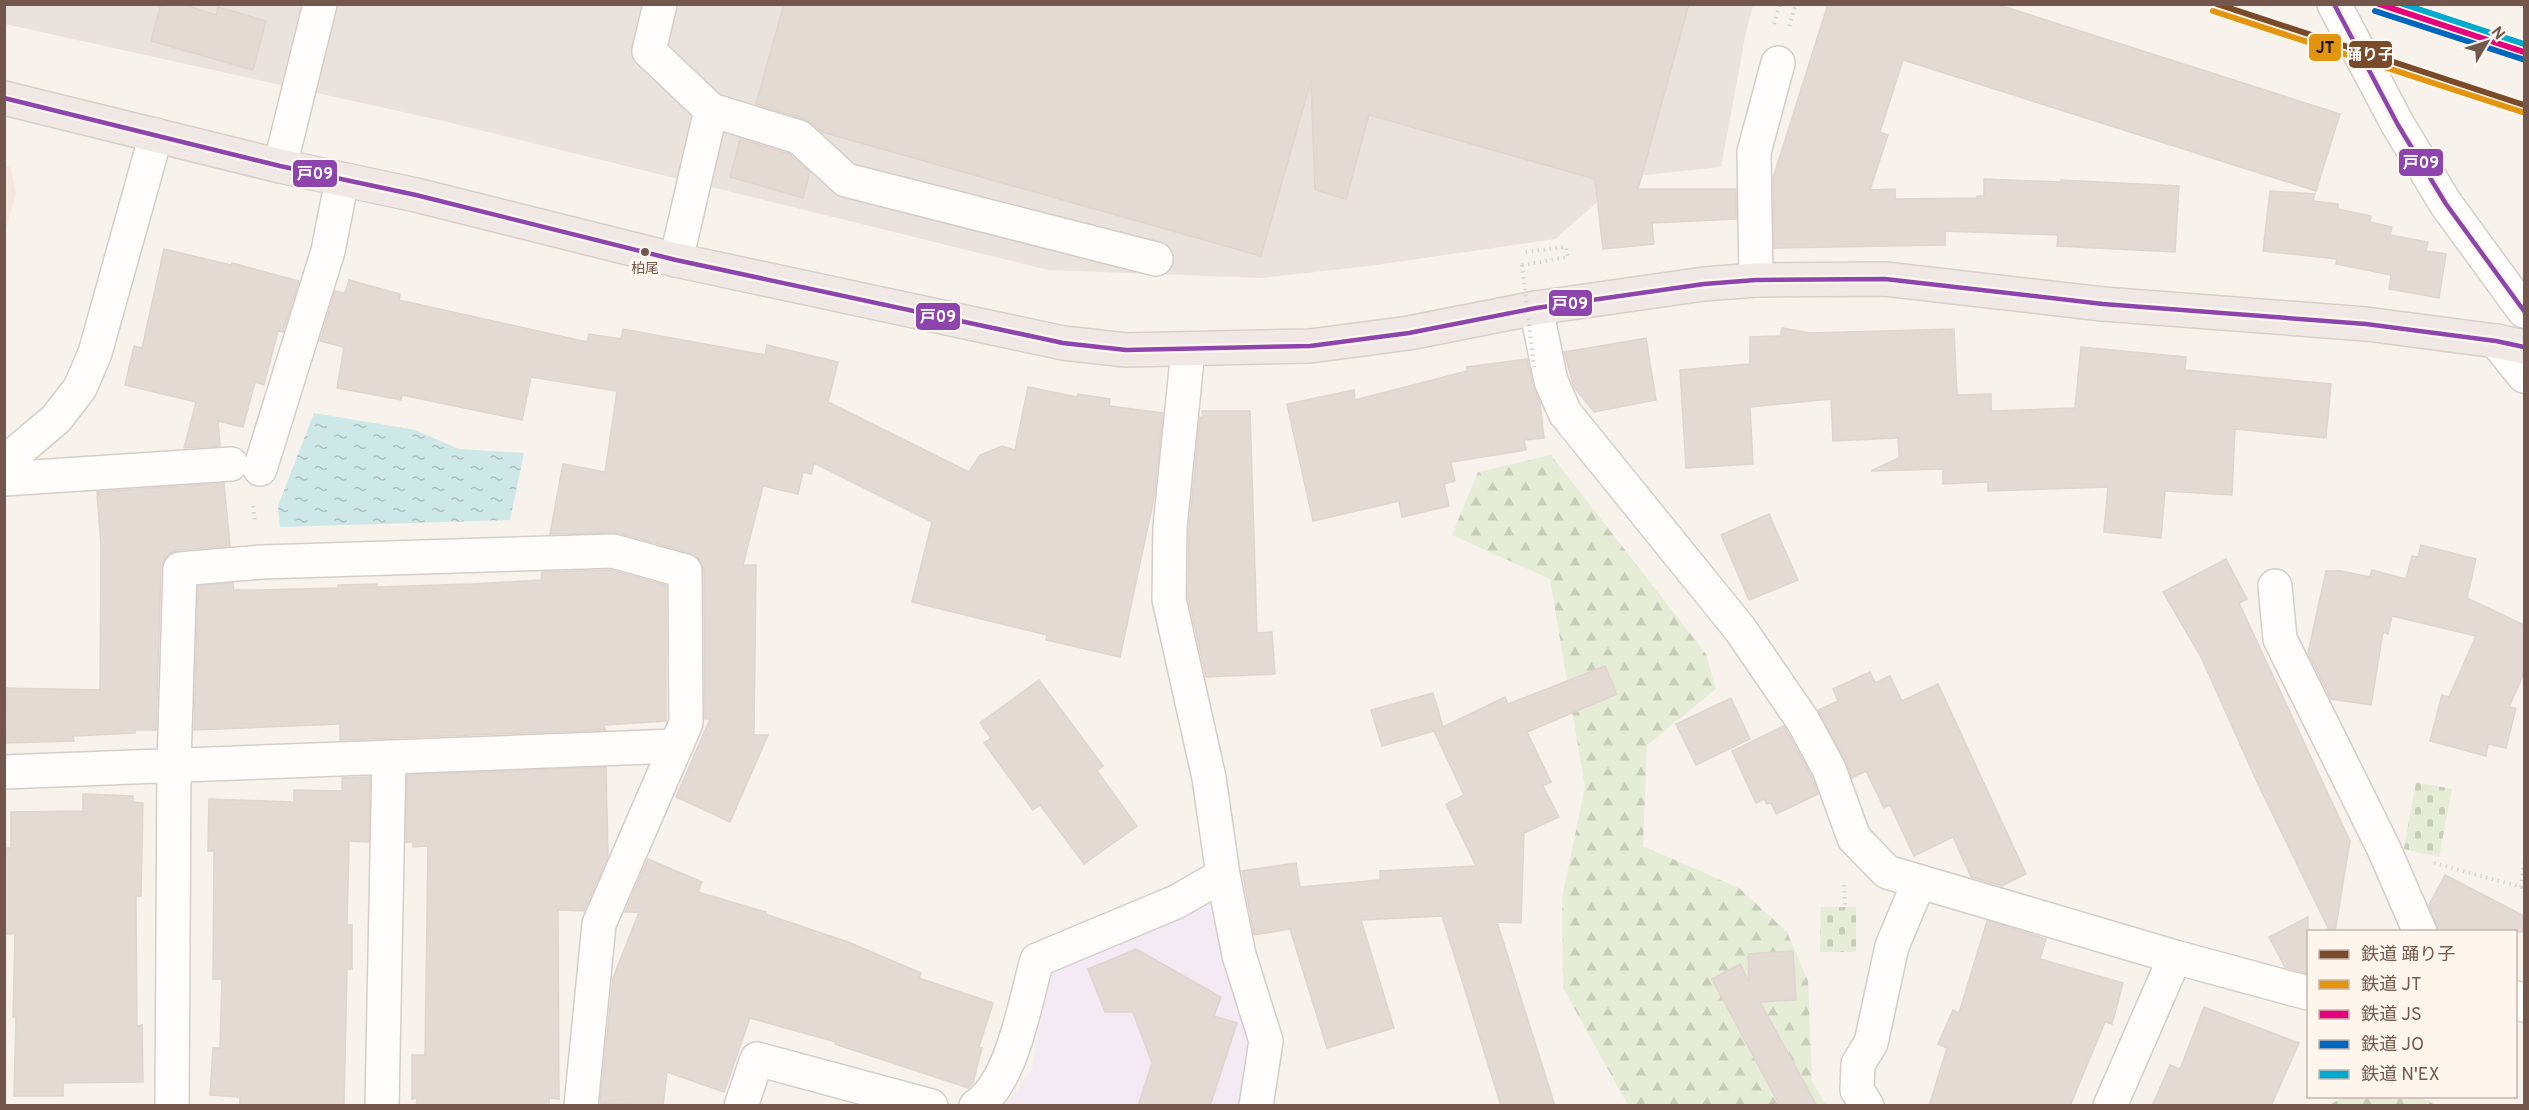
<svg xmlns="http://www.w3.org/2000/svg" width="2529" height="1110" viewBox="0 0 2529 1110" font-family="Overpass,'Noto Sans JP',sans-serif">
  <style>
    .commercial { fill: #f6e6e0 }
    .industrial { fill: #eae2dc }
    .education { fill: #f3eaf3 }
    .forest { fill: url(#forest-firs) }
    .cemetery { fill: url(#cemetery-stones) }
    .water { fill: url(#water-ripples) }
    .building { fill: #e3dad3; stroke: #e0d4ce; stroke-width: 1.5 }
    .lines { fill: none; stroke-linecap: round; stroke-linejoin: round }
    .minor-casing { stroke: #d6cdc8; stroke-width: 36 }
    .highway-casing { stroke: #d8cfca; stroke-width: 36 }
    .path { stroke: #dad1ce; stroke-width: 4; stroke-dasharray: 1.5 4.5; stroke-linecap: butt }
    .minor { stroke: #fefdfc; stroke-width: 33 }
    .highway { stroke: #f0e8e5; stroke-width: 33 }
    .path-bridge { stroke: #dad1ce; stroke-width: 4; stroke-dasharray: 1.5 4.5; stroke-linecap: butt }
    .bus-1-casing { stroke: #fef6ed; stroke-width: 9 }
    .bus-1 { stroke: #8e44ad; stroke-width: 4.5 }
    .rail-1-casing { stroke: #fef6ed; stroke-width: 10 }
    .rail-2-casing { stroke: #fef6ed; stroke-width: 10 }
    .rail-3-casing { stroke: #fef6ed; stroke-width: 10 }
    .rail-4-casing { stroke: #fef6ed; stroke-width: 10 }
    .rail-5-casing { stroke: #fef6ed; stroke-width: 10 }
    .rail-1 { stroke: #7a4b2a; stroke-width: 6 }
    .rail-2 { stroke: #e3950f; stroke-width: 6 }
    .rail-3 { stroke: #e5007d; stroke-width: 6 }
    .rail-4 { stroke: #0067c0; stroke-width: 6 }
    .rail-5 { stroke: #00a9ce; stroke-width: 6 }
    .bus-dot { fill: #74574c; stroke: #fef6ed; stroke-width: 2 }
    .labels { text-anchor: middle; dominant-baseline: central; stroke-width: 6; stroke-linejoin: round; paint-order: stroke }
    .bus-label { font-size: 14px; fill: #74574c; stroke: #fef6ed }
    .line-badge { stroke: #fef6ed; stroke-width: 2 }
    .badge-label { font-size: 16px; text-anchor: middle; font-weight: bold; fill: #fff }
    .pale-badge-label { font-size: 16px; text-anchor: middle; font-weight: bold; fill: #111 }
  </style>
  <defs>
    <pattern id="forest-firs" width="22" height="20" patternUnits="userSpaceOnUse" patternTransform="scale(1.5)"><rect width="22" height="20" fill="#e5edd7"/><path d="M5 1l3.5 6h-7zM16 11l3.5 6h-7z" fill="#c8cdba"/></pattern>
    <pattern id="cemetery-stones" width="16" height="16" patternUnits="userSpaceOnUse" patternTransform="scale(1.5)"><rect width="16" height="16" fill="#e5edd7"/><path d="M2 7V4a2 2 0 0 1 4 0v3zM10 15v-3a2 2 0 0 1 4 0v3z" fill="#c8cdba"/></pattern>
    <pattern id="water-ripples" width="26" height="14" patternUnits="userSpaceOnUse" patternTransform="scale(1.5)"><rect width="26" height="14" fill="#cee7e7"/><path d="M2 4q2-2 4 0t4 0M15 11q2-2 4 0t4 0" fill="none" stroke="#acbebd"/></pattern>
  </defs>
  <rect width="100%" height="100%" fill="#f7f2ec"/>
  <!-- commercial -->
  <path class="commercial" d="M5 166 11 168 16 194 5 231Z"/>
  <!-- industrial -->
  <path class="industrial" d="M5 4 1753 5 1746 32 1721 167 1626 177 1555 239 1369 266 1261 278 1048 270 439 120 5 24Z"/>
  <!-- education -->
  <path class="education" d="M1213 899 1254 1044 1247 1105 1005 1106 1032 1070 1049 970Z"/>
  <!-- forest -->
  <g class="forest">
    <path d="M1551 455 1706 654 1716 689 1647 745 1643 846 1739 888 1787 932 1808 981 1812 1081 1826 1105H1628L1563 988 1562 898 1585 787 1550 579 1452 535 1478 472Z"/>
    <path d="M2344 1096 2420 1097 2436 1105H2330Z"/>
  </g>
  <!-- cemetery -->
  <g class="cemetery">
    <path d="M2416 782 2452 789 2439 857 2404 849Z"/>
    <path d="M1821 907H1856V952H1820Z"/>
  </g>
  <!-- water -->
  <path class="water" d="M314 413 415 430 459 449 524 453 510 520 280 527 278 506Z"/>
  <!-- building -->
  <g class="building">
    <path d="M161 4H182L216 15 218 7 266 21 253 70 151 41Z"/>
    <path d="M784 4H1689L1638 189H1736V219L1652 223 1654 244 1603 249 1595 179 1369 115 1346 199 1315 190 1311 80 1261 256 822 132 805 119 756 104Z"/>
    <path d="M1828 4H1996L2340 114 2316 191 1903 60 1880 132 1888 135 1870 190 1895 189V199L1977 198V196H1984V179L2061 182V180L2179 186 2175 252 2057 246 2058 235 1945 231V245L1774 248 1773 178Z"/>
    <path d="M740 139 789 154 810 172 803 198 730 177Z"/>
    <path d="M2270 191 2315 194 2313 201 2338 204V209L2371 216 2370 222 2392 227 2390 235 2428 242 2426 251 2446 254 2439 298 2389 289 2391 275 2336 264 2337 259 2263 251Z"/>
    <path d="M164 249 231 265 232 263 299 281 283 332 278 331 264 385 255 382 243 427 218 421 220 446 184 448 196 402 125 385 134 346 142 348Z"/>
    <path d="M349 280 400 294 399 300 587 342 589 334 621 339 623 329 765 355 767 345 838 362 828 402 969 472 980 455 1002 446 1015 450 1028 387 1077 397 1078 394 1110 399 1109 406 1163 413 1154 498 1120 657 1046 640 1047 635 912 602 932 522 814 463 811 474 803 472 798 494 763 486 743 565H756L754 735H768L730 822 676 797 710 719H705L704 571 700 560 690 553 618 533 550 534 563 464 605 472 617 391 531 377 522 420 402 395 401 400 337 388 344 347 320 341 335 291 345 293Z"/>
    <path d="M1782 328 1810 333 1954 329 1957 395 1991 394V411L2075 408 2081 347 2186 357 2185 370 2331 384 2326 438 2235 429 2232 495 2165 491 2161 538 2104 532 2108 487 1988 491V482L1943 484V469L1871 471 1903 456H1899L1898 438 1833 441 1831 399 1750 407 1753 464 1686 468 1680 370 1750 364V337L1780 336Z"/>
    <path d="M1646 338 1656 400 1594 412 1574 387 1564 352Z"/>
    <path d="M1527 359 1533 385 1540 403 1544 438 1524 440 1526 450 1451 462 1455 481 1444 484 1449 506 1402 517 1399 501 1313 521 1287 404 1354 390 1355 400 1467 371V367Z"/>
    <path d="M1202 411H1250L1257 633 1272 632 1275 674 1206 677 1188 597 1189 528 1200 417 1203 418Z"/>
    <path d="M224 483 230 546 178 550 169 554 164 559 161 568 156 730H135V733L73 736 74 741 6 743 7 688 100 690 101 546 97 492Z"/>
    <path d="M1769 514 1798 580 1749 600 1721 535Z"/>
    <path d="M2421 545 2476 559 2467 598 2524 625V673L2509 707 2516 708 2506 748 2488 744 2486 756 2430 741 2442 695 2449 697 2476 636 2392 616 2388 634 2383 632 2371 705 2331 699 2308 653 2326 571H2341L2370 577 2372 570 2406 579 2412 556 2418 557Z"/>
    <path d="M2226 559 2247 599 2239 603 2350 841 2335 932H2330L2257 782 2201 657 2163 592Z"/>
    <path d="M611 570 666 585V721L604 725 605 730 340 740V724L194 730 198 586 233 583 234 590H258L338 588V585L377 584V587L472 584 541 580 542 572Z"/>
    <path d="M1605 666 1617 694 1527 732 1551 782 1543 786 1559 817 1524 833 1521 923 1497 922 1555 1106H1501L1442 916 1361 920 1394 1028 1327 1048 1290 929 1254 935 1242 871 1296 863 1300 887 1380 880V871L1476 866 1446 804 1464 795 1434 731 1382 746 1371 710 1433 693 1443 727 1505 697 1508 704Z"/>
    <path d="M1870 672 1875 683 1890 676 1902 701 1938 684 2026 874 2002 886 1971 877 1953 837 1914 856 1890 805 1884 808 1866 771 1852 778 1845 760 1818 710 1838 701 1833 689Z"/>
    <path d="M1039 680 1103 766 1097 771 1137 826 1084 864 1040 805 1033 810 984 743 991 738 980 723Z"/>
    <path d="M1731 698 1750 739 1696 765 1676 724Z"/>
    <path d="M1784 726 1812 777 1818 794 1776 814 1771 803 1767 804 1764 799 1756 803 1732 751Z"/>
    <path d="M606 767 608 856 584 911 558 910 559 1099 549 1098V1106H417V1098L412 1099V1055H425L428 846 413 847V842H406L407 775Z"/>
    <path d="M370 777 369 842 349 841 347 925H352V969H347L344 1106H240V1097L210 1095 213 1048H220L222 979H213L214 851H208L209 799 294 802V790L342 791V778Z"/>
    <path d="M83 794 133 796V802L143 803 141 896H136L137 1026 142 1025 143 1082 63 1083V1096H14L16 1017H13L15 934H4V848H11V812L83 811Z"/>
    <path d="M648 859 702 882 698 892 766 912 765 914 848 942 921 973 919 978 993 1003 979 1047 982 1048 973 1083 968 1088 835 1044 836 1042 750 1018 724 1092 667 1072 663 1106 600 1103 613 978 639 912H625Z"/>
    <path d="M2445 875 2524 916V932H2438L2429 905Z"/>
    <path d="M2308 917V974L2285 967 2269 937Z"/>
    <path d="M1987 921 2046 939 2040 959 2123 983 2112 1024 2105 1022 2070 1106H1929L1947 1048 1938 1044 1953 1010 1959 1013Z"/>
    <path d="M1136 949 1221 997 1214 1016 1237 1023 1210 1106H1138L1152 1063 1133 1012H1105L1088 969Z"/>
    <path d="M1793 951 1796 1000 1760 1002 1817 1106H1780L1712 979 1740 964 1749 982 1748 954Z"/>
    <path d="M2204 1007 2299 1043 2271 1106H2152L2170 1065 2180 1069Z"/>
  </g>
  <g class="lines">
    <!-- minor casing -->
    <g class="minor-casing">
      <g id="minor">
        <path d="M660 4 649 51 711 110 676 260"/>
        <path d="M2334 4 2398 125 2446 204 2524 311"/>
        <path d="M711 110 799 137 846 180 1156 259"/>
        <path d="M280 166 320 4"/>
        <path d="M1756 280 1754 152 1778 63"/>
        <path d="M1536 308 1551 381 1565 413 1740 629 1803 721 1829 769 1854 838 1887 872 2175 957 2308 993"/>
        <path d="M2496 341 2524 376"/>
        <path d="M1188 350 1170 527 1169 599 1209 778 1223 875 1239 955 1266 1041 1256 1106"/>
        <path d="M4 463 56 419 80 388 95 353 156 135"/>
        <path d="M260 469 328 251 342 180"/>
        <path d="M4 479 231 464"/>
        <path d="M2275 586 2280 639 2384 849 2420 932"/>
        <path d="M4 772 675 746"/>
        <path d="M2516 998 2524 1005"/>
        <path d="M172 1106 174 765 180 569 262 562 613 551 685 571 686 723 599 924 581 1106"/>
        <path d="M382 1106 389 757"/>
        <path d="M741 1106 757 1059 931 1106"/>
        <path d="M976 1106C1013 1082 1025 1001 1037 960L1176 902 1223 875"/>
        <path d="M1867 1106 1857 1090 1858 1064 1871 1043 1892 946 1919 882"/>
        <path d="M2110 1106 2175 957"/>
      </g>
    </g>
    <!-- highway casing -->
    <g class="highway-casing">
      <path id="highway" d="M4 98 280 166 416 195 676 260 1063 343 1126 350 1310 346 1409 333 1536 308 1704 284 1756 280 1885 279 2103 304 2366 324 2496 341 2524 347"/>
    </g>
    <!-- path -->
    <g class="path">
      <path d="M1774 24 1780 4"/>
      <path d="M1789 26 1796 4"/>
      <path d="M1522 265 1568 257 1566 247 1525 252"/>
      <path d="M253 506 255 523"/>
      <path d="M2434 863 2521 887 2524 863"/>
      <path d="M1844 885 1845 907"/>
    </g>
    <!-- minor -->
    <use href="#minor" class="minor"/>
    <!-- highway -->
    <use href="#highway" class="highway"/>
    <!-- path-bridge -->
    <path class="path-bridge" d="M1522 265 1534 367"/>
    <!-- bus-1 casing -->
    <g class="bus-1-casing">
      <g id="bus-1">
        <path d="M2334 4 2398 125 2446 204 2524 311"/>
        <path d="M4 98 280 166 416 195 676 260 1063 343 1126 350 1310 346 1409 333 1536 308 1704 284 1756 280 1885 279 2103 304 2366 324 2496 341 2524 347"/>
      </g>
    </g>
    <!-- bus-1 -->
    <use href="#bus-1" class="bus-1"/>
    <!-- rail-1 casing -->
    <g class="rail-1-casing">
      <path id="rail-1" d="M2217 4 2524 105"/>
    </g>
    <!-- rail-2 casing -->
    <g class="rail-2-casing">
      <path id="rail-2" d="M2213 11 2522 112"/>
    </g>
    <!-- rail-3 casing -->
    <g class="rail-3-casing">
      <path id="rail-3" d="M2379 4 2524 52"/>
    </g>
    <!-- rail-4 casing -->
    <g class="rail-4-casing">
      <path id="rail-4" d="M2375 11 2522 59"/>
    </g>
    <!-- rail-5 casing -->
    <g class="rail-5-casing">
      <path id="rail-5" d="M2403 4 2524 44"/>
    </g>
    <!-- rail-1 -->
    <use href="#rail-1" class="rail-1"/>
    <!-- rail-2 -->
    <use href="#rail-2" class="rail-2"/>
    <!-- rail-3 -->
    <use href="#rail-3" class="rail-3"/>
    <!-- rail-4 -->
    <use href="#rail-4" class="rail-4"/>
    <!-- rail-5 -->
    <use href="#rail-5" class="rail-5"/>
  </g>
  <!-- markers -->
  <circle class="bus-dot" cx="645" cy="252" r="5"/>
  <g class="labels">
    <!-- bus labels -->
    <g class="bus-label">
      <text x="645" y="269">柏尾</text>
    </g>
  </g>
  <g class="line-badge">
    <rect x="2308" y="33" width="34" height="29" rx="6" fill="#e3950f"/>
    <rect x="2348" y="40" width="45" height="29" rx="6" fill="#7a4b2a"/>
    <rect x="2398" y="148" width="46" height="29" rx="6" fill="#8e44ad"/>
    <rect x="292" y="159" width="46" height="29" rx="6" fill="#8e44ad"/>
    <rect x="1548" y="289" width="45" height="28" rx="6" fill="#8e44ad"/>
    <rect x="915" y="302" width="46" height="29" rx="6" fill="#8e44ad"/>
  </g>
  <g class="badge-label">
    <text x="2370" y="60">踊り子</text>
    <text x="2421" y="168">戸09</text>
    <text x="315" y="179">戸09</text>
    <text x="1570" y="309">戸09</text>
    <text x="938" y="322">戸09</text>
  </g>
  <g class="pale-badge-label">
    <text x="2325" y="53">JT</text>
  </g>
  <!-- border -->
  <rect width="2529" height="1110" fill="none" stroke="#74574c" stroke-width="12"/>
  <!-- legend -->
  <rect x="2307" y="930" width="210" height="168" fill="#fef6ed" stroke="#c7b6ad" stroke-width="1.5"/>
  <rect x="2319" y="950" width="30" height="9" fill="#7a4b2a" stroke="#c7b6ad" stroke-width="1.5"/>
  <text x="2361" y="960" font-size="18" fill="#74574c">鉄道 踊り子</text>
  <rect x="2319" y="980" width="30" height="9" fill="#e3950f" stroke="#c7b6ad" stroke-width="1.5"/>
  <text x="2361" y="990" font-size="18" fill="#74574c">鉄道 JT</text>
  <rect x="2319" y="1010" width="30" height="9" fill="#e5007d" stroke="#c7b6ad" stroke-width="1.5"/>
  <text x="2361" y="1020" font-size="18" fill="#74574c">鉄道 JS</text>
  <rect x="2319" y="1040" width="30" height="9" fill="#0067c0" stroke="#c7b6ad" stroke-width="1.5"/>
  <text x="2361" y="1050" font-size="18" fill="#74574c">鉄道 JO</text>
  <rect x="2319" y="1070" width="30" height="9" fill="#00a9ce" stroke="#c7b6ad" stroke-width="1.5"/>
  <text x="2361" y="1080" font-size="18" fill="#74574c">鉄道 N'EX</text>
  <!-- north arrow -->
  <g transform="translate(2487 42) rotate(51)" stroke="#fef6ed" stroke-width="4.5" paint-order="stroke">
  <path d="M0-4.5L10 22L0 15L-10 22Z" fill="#74574c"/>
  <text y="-9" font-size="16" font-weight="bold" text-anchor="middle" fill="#74574c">N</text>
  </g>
</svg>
